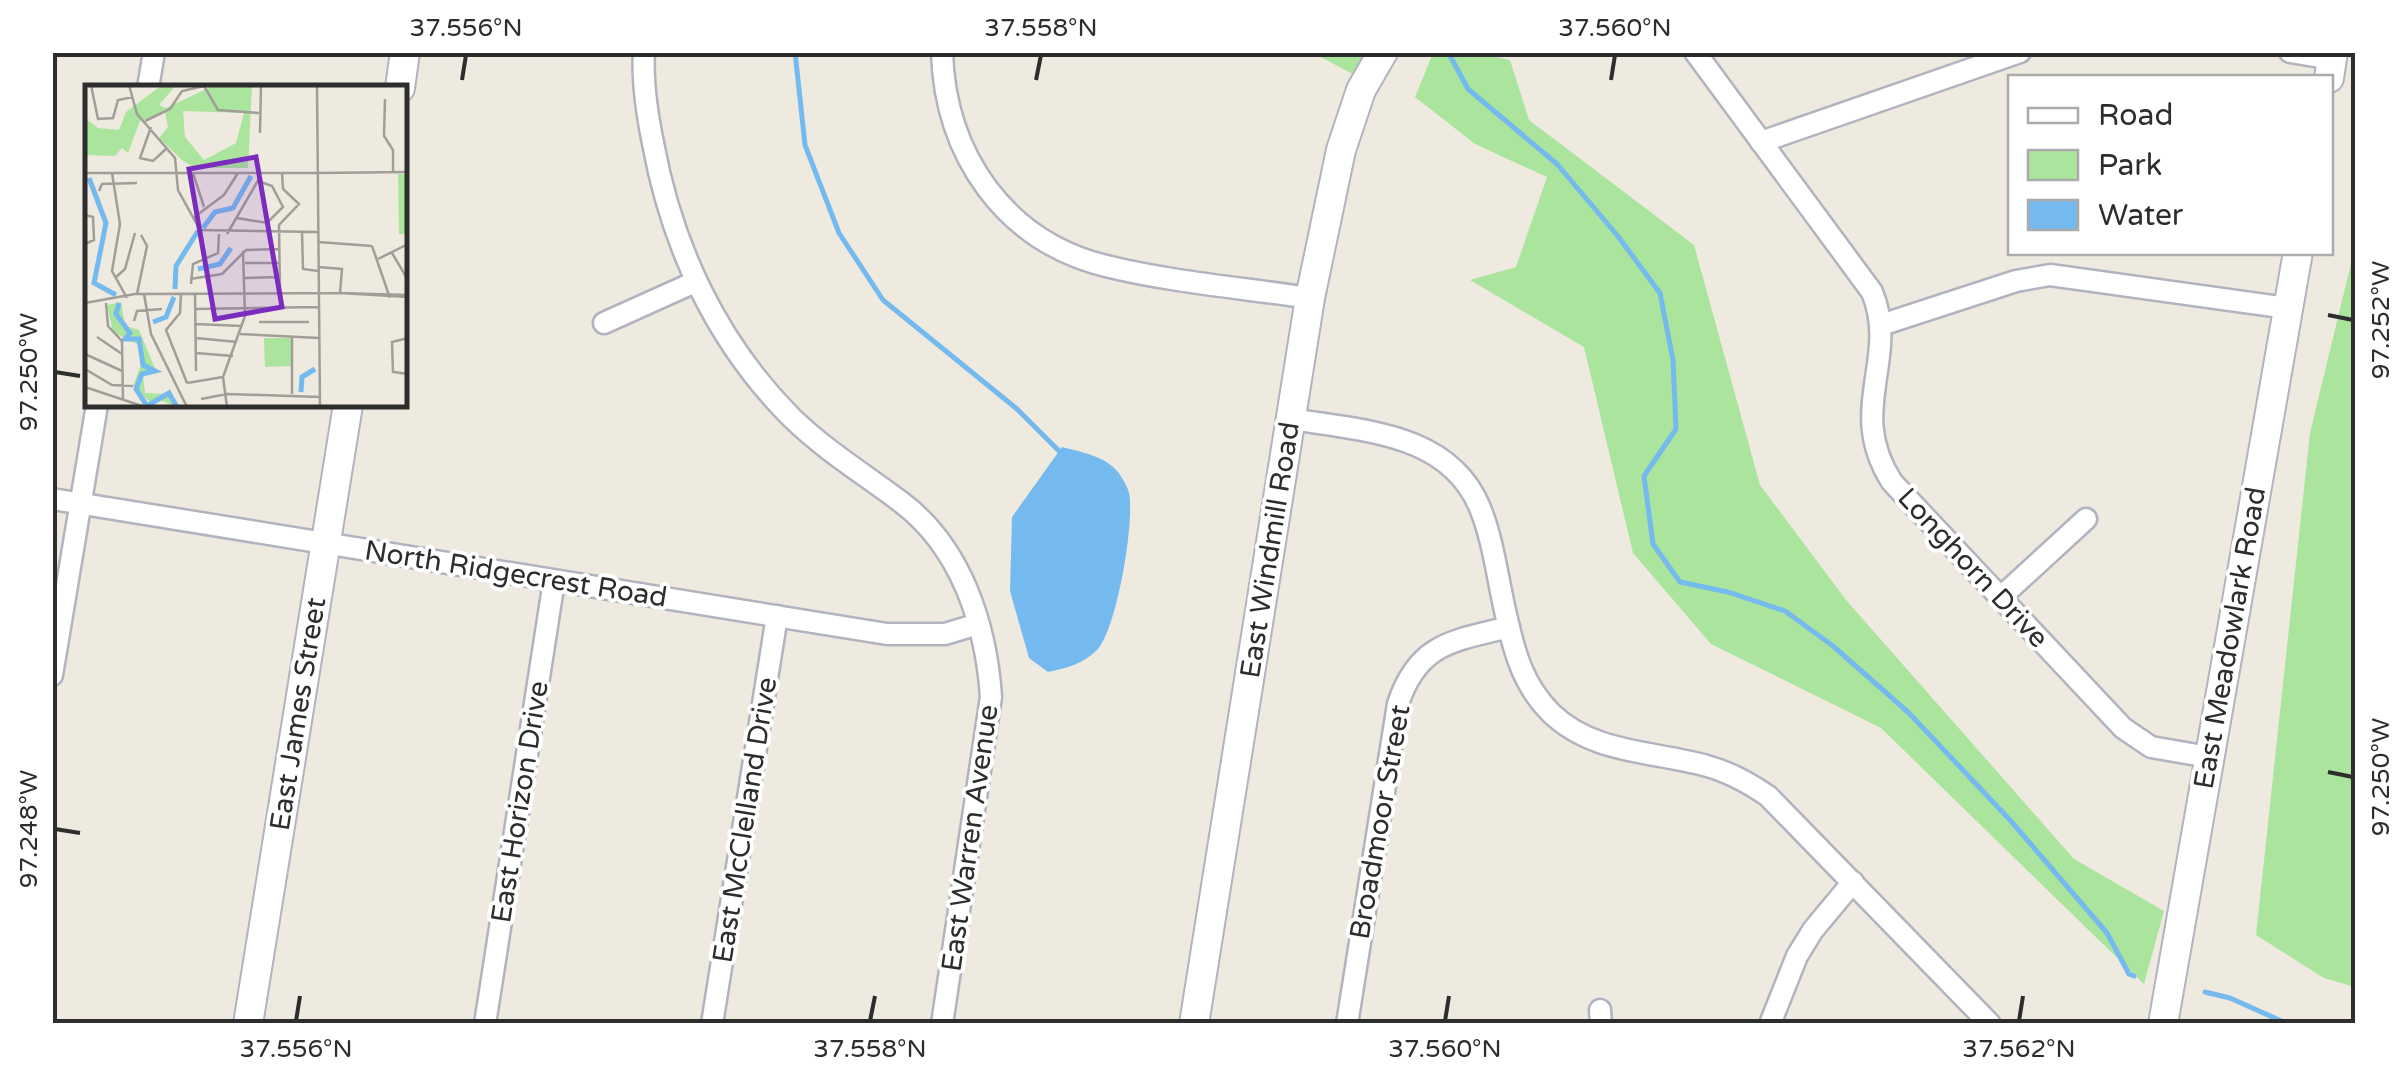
<svg xmlns="http://www.w3.org/2000/svg" width="2408" height="1076" viewBox="0 0 2408 1076" font-family="'Varela Round',sans-serif">
  <style>
    .green { fill: #aae49d }
    .water { fill: #75baee }
    .lines { fill: none; stroke-linecap: round; stroke-linejoin: round }
    .stream { stroke: #75baee; stroke-width: 5 }
    .street-casing { stroke: #b3b3c0; stroke-width: 25 }
    .secondary-casing { stroke: #b3b3c0; stroke-width: 32 }
    .street { stroke: #fff; stroke-width: 20 }
    .secondary { stroke: #fff; stroke-width: 28 }
    .ticks { fill: none; stroke: #2d2d2d; stroke-width: 4 }
    .labels { text-anchor: middle; dominant-baseline: central; stroke-width: 8; stroke-linejoin: round; paint-order: stroke }
    .street-label { font-size: 28px; fill: #2d2d2d; stroke: #fff }
    .inset-river { fill: none; stroke: #75baee; stroke-width: 5 }
    .inset-road { fill: none; stroke: #a19e98; stroke-width: 2.5 }
    .view { fill: #7b2cbf; fill-opacity: 0.15; stroke: #7b2cbf; stroke-width: 5 }
    .inset-edge { fill: none; stroke: #2d2d2d; stroke-width: 5 }
    .neatline { fill: none; stroke: #2d2d2d; stroke-width: 4 }
    .ticks-label { font-size: 25px; text-anchor: middle; fill: #2d2d2d }
  </style>
  <rect width="100%" height="100%" fill="#eeeae0"/>
  <!-- green -->
  <g class="green">
    <path d="M1313 53H1383L1366 81Z"/>
    <path d="M1433 53H1476L1510 60 1529 120 1694 245 1760 485 1846 600 2074 859 2164 911 2144 984 1881 728 1711 644 1633 553 1584 347 1470 280 1516 267 1547 177 1475 144 1415 97Z"/>
    <path d="M2355 247V987L2324 978 2256 935 2310 433Z"/>
  </g>
  <!-- water -->
  <path class="water" d="M1062 447C1081 452 1105 456 1118 472 1121 476 1128 487 1129 493 1135 520 1117 630 1097 650 1083 664 1067 668 1048 672L1029 658 1010 591 1012 517Z"/>
  <g class="lines">
    <!-- stream -->
    <g class="stream">
      <path d="M795 52 805 145 839 233 883 300 1017 409 1059 451"/>
      <path d="M1448 52 1468 89 1557 164 1617 235 1660 293 1673 360 1676 429 1644 476 1653 544 1680 582 1728 592 1785 611 1833 646 1909 713 2010 820 2107 933 2129 974 2134 976"/>
      <path d="M2205 992 2230 998 2288 1024"/>
    </g>
    <!-- street casing -->
    <g class="street-casing">
      <g id="street">
        <path d="M644 52C642 83 647 114 653 143 672 247 717 343 792 418 826 451 864 474 901 502 961 547 986 624 991 697L942 1024"/>
        <path d="M942 52C945 154 1004 241 1106 266 1171 282 1243 288 1310 298"/>
        <path d="M1695 52 1872 292C1900 360 1845 409 1892 482L2123 728 2151 747 2209 757"/>
        <path d="M2290 52 2332 59"/>
        <path d="M148 88 154 52"/>
        <path d="M1761 142 2020 52"/>
        <path d="M604 323 695 282"/>
        <path d="M1881 325 2016 281 2050 275 2288 308"/>
        <path d="M1292 419C1361 431 1449 432 1480 508 1494 542 1498 583 1507 619 1515 655 1524 686 1551 713 1593 754 1654 751 1707 766 1729 772 1749 783 1768 796L1990 1024"/>
        <path d="M52 499 887 634H945L978 624"/>
        <path d="M2001 597 2086 519"/>
        <path d="M52 675 97 405"/>
        <path d="M1600 1010 1601 1024"/>
        <path d="M485 1024 554 581"/>
        <path d="M712 1024 777 616"/>
        <path d="M1347 1024 1398 704C1418 643 1453 641 1509 627"/>
        <path d="M1770 1024 1797 956 1813 930 1853 882"/>
      </g>
    </g>
    <!-- secondary casing -->
    <g class="secondary-casing">
      <g id="secondary">
        <path d="M2329 78 2333 52"/>
        <path d="M400 88 405 52"/>
        <path d="M248 1024 348 405"/>
        <path d="M1194 1024 1310 298 1341 150 1361 90 1383 52"/>
        <path d="M2163 1024 2298 252"/>
      </g>
    </g>
    <!-- street -->
    <use href="#street" class="street"/>
    <!-- secondary -->
    <use href="#secondary" class="secondary"/>
  </g>
  <!-- ticks -->
  <path class="ticks" d="M462 80 466 55M1036 80 1041 55M1611 80 1615 55M2328 315 2353 320M55 372 80 376M2328 772 2353 777M55 829 80 833M296 1021 300 996M870 1021 875 996M1445 1021 1449 996M2019 1021 2023 996"/>
  <g class="labels">
    <!-- street labels -->
    <g class="street-label">
      <text transform="translate(1270 550) rotate(-81)">East Windmill Road</text>
      <text transform="translate(1973 568) rotate(47)">Longhorn Drive</text>
      <text transform="translate(516 574) rotate(9)">North Ridgecrest Road</text>
      <text transform="translate(2230 638) rotate(-80)">East Meadowlark Road</text>
      <text transform="translate(298 714) rotate(-81)">East James Street</text>
      <text transform="translate(520 802) rotate(-81)">East Horizon Drive</text>
      <text transform="translate(745 820) rotate(-81)">East McClelland Drive</text>
      <text transform="translate(1380 822) rotate(-80)">Broadmoor Street</text>
      <text transform="translate(970 838) rotate(-82)">East Warren Avenue</text>
    </g>
  </g>
  <!-- overview -->
  <g transform="translate(85 85)">
    <rect width="322" height="322" fill="#eeeae0"/>
    <path d="M77 0H91L74 20 81 23 130 0H167L163 83H110L97 75 74 53 83 42 80 27 55 36 43 68 37 63 30 71 0 70V33L13 43 34 45 41 27ZM98 26 159 28 151 58 119 75 100 52ZM313 89H322V149H314ZM36 217 40 241 54 245 72 288 58 291 60 308 82 309 91 322 75 315 68 320 48 301 57 277 54 260 28 247 22 220ZM179 253H207V281L180 282Z" fill="#aae49d" fill-rule="evenodd"/>
    <path class="inset-river" d="M4 93 21 138 9 198 31 210M118 143 130 127 148 123 166 91M113 184 135 179 146 163M90 204 91 181 113 146M34 218 31 229 45 248 40 254H54L58 280 70 286 57 289 51 304 62 321 84 308 92 322M68 237 81 232 89 212M216 307 217 292 230 284"/>
    <path class="inset-road" d="M6 0 13 34 28 33 33 15 48 12M44 0 52 29 90 73 93 105 115 145 233 147M232 0 235 322M300 14 299 51 308 65V87M60 36 85 24 97 6 119 1 133 25 174 28M66 42 55 73 68 76 81 64M175 48 176 0M0 88H232M27 88 35 139 27 186 42 213M108 88 119 122M232 88 323 87M14 106 17 99 52 98M0 130 8 132 9 155 0 159M108 133 139 110 153 88M152 133 182 138 198 122 187 101 173 96M217 147 218 184 233 186M142 149 175 92M233 157 287 161M287 161 305 213M307 168 323 195M293 174 323 159M160 178H194M30 193 40 184 50 148M160 193 194 192M105 194 137 189 161 165 194 164M106 199 108 179 133 168 134 149M195 207 194 140 214 119 198 104 197 88M96 208 95 228 81 245 102 298M110 208 111 286M52 209 62 161 56 150M59 209 66 249 102 322M323 210 255 208 323 212M0 218 50 209 255 208 257 184 233 182M21 218 23 241 37 256 38 316M110 224 234 222M49 236 52 226 77 224M174 237H224M110 239 157 241M155 249 234 253M12 252 37 269M111 253 152 257M207 253V309M323 253 307 257 308 287 323 289M111 268 148 271M0 269 37 286M0 284 27 300 48 301M138 292 160 231 158 166M138 292 142 322M102 298 138 292M0 302 60 322M116 314 142 309 235 312"/>
    <path class="view" d="M171 72 197 222 130 234 104 84Z"/>
    <rect width="322" height="322" class="inset-edge"/>
  </g>
  <!-- border -->
  <rect width="2408" height="1076" fill="none" stroke="#ffffff" stroke-width="110"/>
  <!-- legend -->
  <rect x="2008" y="75" width="325" height="180" fill="#ffffff" stroke="#ababab" stroke-width="2.5"/>
  <rect x="2028" y="108" width="50" height="15" fill="#ffffff" stroke="#ababab" stroke-width="2.5"/>
  <text x="2098" y="125" font-size="30" fill="#2d2d2d">Road</text>
  <rect x="2028" y="150" width="50" height="30" fill="#aae49d" stroke="#ababab" stroke-width="2.5"/>
  <text x="2098" y="175" font-size="30" fill="#2d2d2d">Park</text>
  <rect x="2028" y="200" width="50" height="30" fill="#75baee" stroke="#ababab" stroke-width="2.5"/>
  <text x="2098" y="225" font-size="30" fill="#2d2d2d">Water</text>
  <rect x="55" y="55" width="2298" height="966" class="neatline"/>
  <g class="ticks-label">
    <text x="466" y="36">37.556°N</text>
    <text x="1041" y="36">37.558°N</text>
    <text x="1615" y="36">37.560°N</text>
    <text transform="translate(2380 320) rotate(-90)" y="9">97.252°W</text>
    <text transform="translate(28 372) rotate(-90)" y="9">97.250°W</text>
    <text transform="translate(2380 777) rotate(-90)" y="9">97.250°W</text>
    <text transform="translate(28 829) rotate(-90)" y="9">97.248°W</text>
    <text x="296" y="1057">37.556°N</text>
    <text x="870" y="1057">37.558°N</text>
    <text x="1445" y="1057">37.560°N</text>
    <text x="2019" y="1057">37.562°N</text>
  </g>
</svg>
